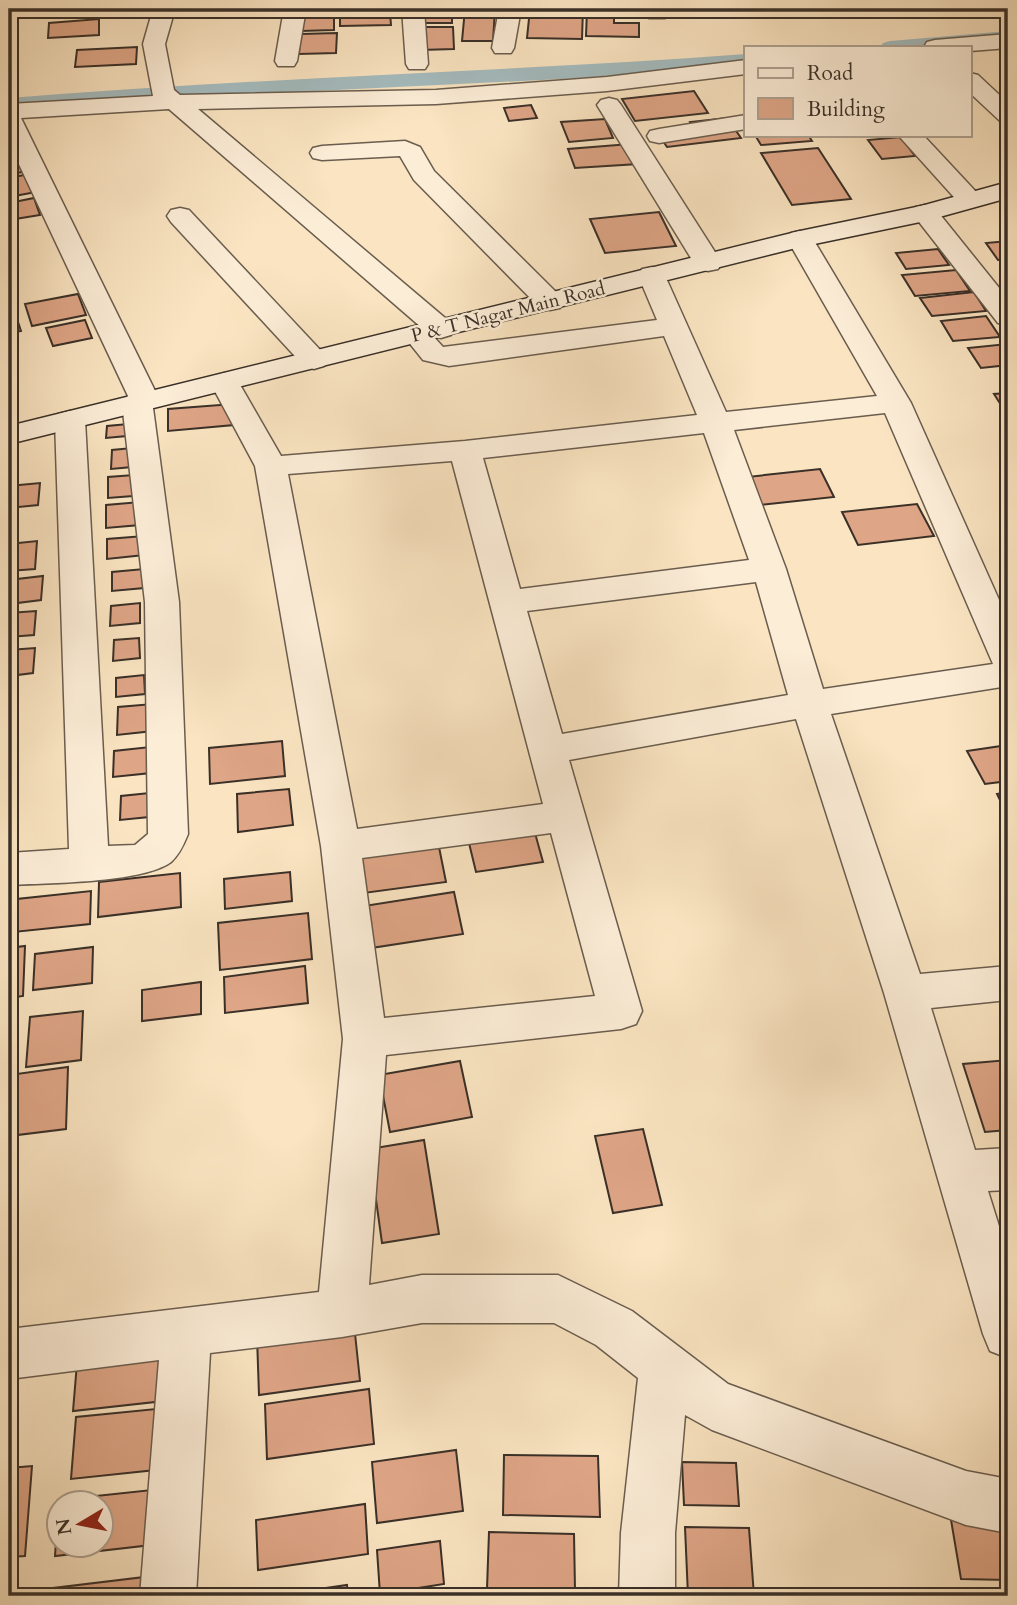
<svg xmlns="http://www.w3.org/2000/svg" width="1017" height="1605" viewBox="0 0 1017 1605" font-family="Cardo,serif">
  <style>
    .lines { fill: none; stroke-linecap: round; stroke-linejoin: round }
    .canal { fill: #a4bbbe; fill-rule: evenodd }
    .building { fill: #dea586; stroke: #3a3028; stroke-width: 2; fill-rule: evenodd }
    .minor-casing { stroke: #6a5d4e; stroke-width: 3 }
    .secondary-casing { stroke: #3a3028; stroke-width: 3 }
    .minor { fill: #fcedd7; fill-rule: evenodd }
    .secondary { fill: #fcedd7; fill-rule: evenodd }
    .labels { text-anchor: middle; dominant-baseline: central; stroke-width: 5; stroke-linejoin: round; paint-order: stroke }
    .far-street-label { font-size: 19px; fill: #3a3028; stroke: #fcedd7 }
  </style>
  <rect width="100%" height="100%" fill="#fae4c1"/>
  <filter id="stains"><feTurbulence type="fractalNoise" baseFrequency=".00286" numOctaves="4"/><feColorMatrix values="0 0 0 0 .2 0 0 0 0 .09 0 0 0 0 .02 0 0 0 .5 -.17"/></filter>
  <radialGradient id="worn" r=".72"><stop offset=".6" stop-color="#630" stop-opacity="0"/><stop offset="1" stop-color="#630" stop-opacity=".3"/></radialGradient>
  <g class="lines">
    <!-- canal -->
    <g class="canal">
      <path d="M1008 31V43L959 47H880L883 43 890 41Z"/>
      <path d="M746 54V66L562 79 193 97 9 110V98C254 78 500 72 746 54Z"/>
    </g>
  </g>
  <!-- building -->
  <g class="building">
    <path d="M465 9H495L493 41H462Z"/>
    <path d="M530 9H583L582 39 527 38Z"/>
    <path d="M587 9H614V23H639V37L586 36Z"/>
    <path d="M452 12V23H421V13Z"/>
    <path d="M390 13 391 25 340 26V14Z"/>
    <path d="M334 14V30L301 31 302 15Z"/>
    <path d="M99 19V35L48 38 49 23Z"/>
    <path d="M419 27H453L454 49 420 50Z"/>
    <path d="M337 33 336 53 299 54 300 34Z"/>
    <path d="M137 47 136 64 75 67 77 50Z"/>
    <path d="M694 91 708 113 635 121 622 99Z"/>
    <path d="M531 105 537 118 509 121 504 108Z"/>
    <path d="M727 118 741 138 667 147 661 138 693 128 690 122Z"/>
    <path d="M605 119 613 138 569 142 561 122Z"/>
    <path d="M755 135H808L812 141 761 145Z"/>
    <path d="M901 137 915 156 882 159 868 140Z"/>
    <path d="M630 144 638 164 575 168 568 149Z"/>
    <path d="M818 148 851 199 792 205 761 153Z"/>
    <path d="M16 155 22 172 9 175V156Z"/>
    <path d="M29 174 36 192 9 197V178Z"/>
    <path d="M34 198 40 215 9 220V203Z"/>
    <path d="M659 212 676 246 605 253 590 219Z"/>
    <path d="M1008 241V259L998 260 986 243Z"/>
    <path d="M938 249 949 265 906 269 896 253Z"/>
    <path d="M956 270 970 291 915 296 902 275Z"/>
    <path d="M974 292 986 311 932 316 920 298Z"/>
    <path d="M78 294 86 315 32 326 25 304Z"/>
    <path d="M15 313 21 331 9 333V314Z"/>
    <path d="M986 316 1000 337 953 341 941 321Z"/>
    <path d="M85 320 92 338 53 346 46 328Z"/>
    <path d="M1007 344 1008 365 981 368 968 348Z"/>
    <path d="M1008 393V416L994 394Z"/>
    <path d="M233 404 234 425 168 431V409Z"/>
    <path d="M128 424 127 436 106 438 107 426Z"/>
    <path d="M132 448V467L111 469 112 450Z"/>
    <path d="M820 469 834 497 759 505 747 477Z"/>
    <path d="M134 475 133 496 108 498V477Z"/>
    <path d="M40 483 38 505 9 508V486Z"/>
    <path d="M140 502V525L106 528V505Z"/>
    <path d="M917 504 934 536 858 545 842 512Z"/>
    <path d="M144 536V555L107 559V539Z"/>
    <path d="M37 541 35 569 9 571V544Z"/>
    <path d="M144 569V588L112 591V572Z"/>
    <path d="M43 576 41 600 9 604V580Z"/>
    <path d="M140 603V623L110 626 111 606Z"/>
    <path d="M36 611 34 635 9 637V613Z"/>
    <path d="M139 638 140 658 113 661 114 640Z"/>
    <path d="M35 648 33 673 9 676V650Z"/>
    <path d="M144 675 145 694 116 697V678Z"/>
    <path d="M153 704V731L117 735 118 707Z"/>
    <path d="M282 741 285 776 210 784 209 748Z"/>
    <path d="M1008 745V781L985 784 967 751Z"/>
    <path d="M150 747 151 773 113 777 114 751Z"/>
    <path d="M289 789 293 825 238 832 237 794Z"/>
    <path d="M159 792V816L120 820 121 796Z"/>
    <path d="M1008 792V816L997 794Z"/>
    <path d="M535 833 543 862 476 872 469 843Z"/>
    <path d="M439 847 446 882 364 893 359 858Z"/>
    <path d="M290 872 292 901 225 909 224 879Z"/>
    <path d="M180 873 181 907 98 917 99 882Z"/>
    <path d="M91 891 90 924 14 932 17 899Z"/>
    <path d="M454 892 463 934 371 948 364 906Z"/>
    <path d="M308 913 312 959 220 970 218 923Z"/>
    <path d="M25 946 23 996 9 998V948Z"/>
    <path d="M93 947 92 983 33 990 35 954Z"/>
    <path d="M305 966 308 1003 225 1013 224 977Z"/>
    <path d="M201 982V1014L142 1021V990Z"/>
    <path d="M83 1011 81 1060 26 1067 30 1017Z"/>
    <path d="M1008 1060V1130L985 1132 963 1064Z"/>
    <path d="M460 1061 472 1117 390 1132 379 1075Z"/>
    <path d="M68 1067 66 1129 9 1136V1075Z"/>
    <path d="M643 1129 662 1205 613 1213 595 1136Z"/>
    <path d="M424 1140 439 1234 382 1243 369 1149Z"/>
    <path d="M354 1324 360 1381 259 1395 257 1337Z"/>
    <path d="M174 1341 173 1400 73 1411 78 1351Z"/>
    <path d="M369 1389 374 1444 267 1459 265 1404Z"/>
    <path d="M166 1408 165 1469 71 1479 76 1417Z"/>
    <path d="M456 1450 463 1511 377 1523 372 1462Z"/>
    <path d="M504 1455 598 1456 600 1517 503 1515Z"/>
    <path d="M682 1462 736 1463 739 1506 684 1505Z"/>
    <path d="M32 1466 25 1556 9 1557V1468Z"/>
    <path d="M161 1489 160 1544 55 1556 59 1500ZM60 1504H102V1546H60Z"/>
    <path d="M365 1504 368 1554 258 1570 256 1520Z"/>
    <path d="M950 1514 1008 1515V1580L961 1579Z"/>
    <path d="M685 1527 749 1528 754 1596H688Z"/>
    <path d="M489 1532 574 1534 575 1590 487 1589Z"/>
    <path d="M440 1541 444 1584 380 1594 377 1550Z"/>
    <path d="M153 1576 152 1596H44L45 1589Z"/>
    <path d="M347 1585 348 1596H271Z"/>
    <path d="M975 1588H1008V1596H977Z"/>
  </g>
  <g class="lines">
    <!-- minor casing -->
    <g class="minor-casing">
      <g id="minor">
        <path d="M153 9H175L165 44 174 90 180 95 436 90 607 77 746 60V74L607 91 436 104 198 109 451 323 455 329 451 335 441 338 433 336 443 347 657 320 638 275 642 269 652 267 662 269 726 412 877 396 787 239 791 233 800 231 809 233 813 239 911 403 1008 620V686L831 714 920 974 1008 966V1000L931 1008 975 1150 1008 1148V1190L988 1191 1008 1255V1358L990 1351 983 1334 884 993 796 719 569 760 642 1011 636 1024 621 1029 386 1055 369 1285 422 1275H558L632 1311 728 1384 966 1471 1008 1479V1533L966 1525 712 1430 685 1415 675 1533V1596H619L621 1533 638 1378 596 1345 554 1323H422L342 1337 210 1353 196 1596H140L159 1360 9 1379V1329L319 1292 343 1039 321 846 255 466 210 382 215 376 225 373 235 376 281 456 465 441 697 415 664 336 449 366 423 360 403 335 407 329 422 328 169 109 21 118 160 401 153 408 179 602 188 834C184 844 179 855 171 862 143 883 46 883 9 885V853L69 849 55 420 59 414 70 411 81 414 85 420 108 846 135 845 148 834 145 602 122 403 128 396 9 143V104L153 96 143 44ZM885 413 993 664 823 689 786 569 734 430ZM704 433 749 560 520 589 483 458ZM452 461 543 804 357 829 288 474ZM756 582 788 695 562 734 527 611ZM551 833 595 996 384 1018 362 858Z"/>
        <path d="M284 9H306L297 61 294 66H278L275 61Z"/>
        <path d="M402 9H424L428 64 425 69H409L406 64Z"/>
        <path d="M499 9H521L514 48 511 53H495L492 48Z"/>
        <path d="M646 9H668L665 18H649Z"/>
        <path d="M938 9H1008V15L949 16 941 14Z"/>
        <path d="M1008 34V48L970 51V47H924L927 42 935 40Z"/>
        <path d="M970 73 978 75 1008 103V123L1000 121 970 93Z"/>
        <path d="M609 98 617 100 621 105 722 263 718 269 708 271 698 269 694 263 597 105 601 100Z"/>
        <path d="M746 115V129L659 143 650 141 647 136 650 131 659 129Z"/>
        <path d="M898 135H923L979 195 983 200 979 205 970 208 961 205Z"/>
        <path d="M405 141 420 147 434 171 560 296 564 302 560 308 550 310 540 308 414 180 400 156 322 160 313 158 310 153 313 148 322 146Z"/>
        <path d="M925 205 934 207 1008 299V325L998 323 912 213 916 207Z"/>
        <path d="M180 208 189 210 324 354 329 360 324 366 314 369 304 366 171 222 167 216 171 210Z"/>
      </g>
    </g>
    <!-- secondary casing -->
    <g class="secondary-casing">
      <path id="secondary" d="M1008 182V198L925 221 800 247 9 444V426L800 231 921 206Z"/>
    </g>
    <!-- minor -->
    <use href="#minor" class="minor"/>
    <!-- secondary -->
    <use href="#secondary" class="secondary"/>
  </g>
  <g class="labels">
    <!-- far-street labels -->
    <g class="far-street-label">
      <text transform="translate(508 312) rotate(-14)">P &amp; T Nagar Main Road</text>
    </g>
  </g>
  <!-- margin -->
  <rect width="1017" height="1605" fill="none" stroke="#fae4c1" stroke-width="35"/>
  <rect x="10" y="10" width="996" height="1584" fill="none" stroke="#3a3028" stroke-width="3.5"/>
  <rect x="18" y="18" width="982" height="1570" fill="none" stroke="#3a3028" stroke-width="2"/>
  <!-- legend -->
  <rect x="744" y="46" width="228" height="91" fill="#fcedd7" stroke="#aea191" stroke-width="2"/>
  <rect x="758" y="68" width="35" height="10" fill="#fcedd7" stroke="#aea191" stroke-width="2"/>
  <text x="807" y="80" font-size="21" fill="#3a3028">Road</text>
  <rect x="758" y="98" width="35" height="21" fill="#dea586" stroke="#aea191" stroke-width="2"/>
  <text x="807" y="116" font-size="21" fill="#3a3028">Building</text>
  <!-- north arrow -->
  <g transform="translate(80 1524) rotate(260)"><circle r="33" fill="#fcedd7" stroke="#aea191" stroke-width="2"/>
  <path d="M0-5L12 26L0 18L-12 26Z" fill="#8f2418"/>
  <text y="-10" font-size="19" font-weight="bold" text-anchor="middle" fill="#3a3028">N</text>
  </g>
  <rect width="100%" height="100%" filter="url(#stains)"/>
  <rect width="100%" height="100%" fill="url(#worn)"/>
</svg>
